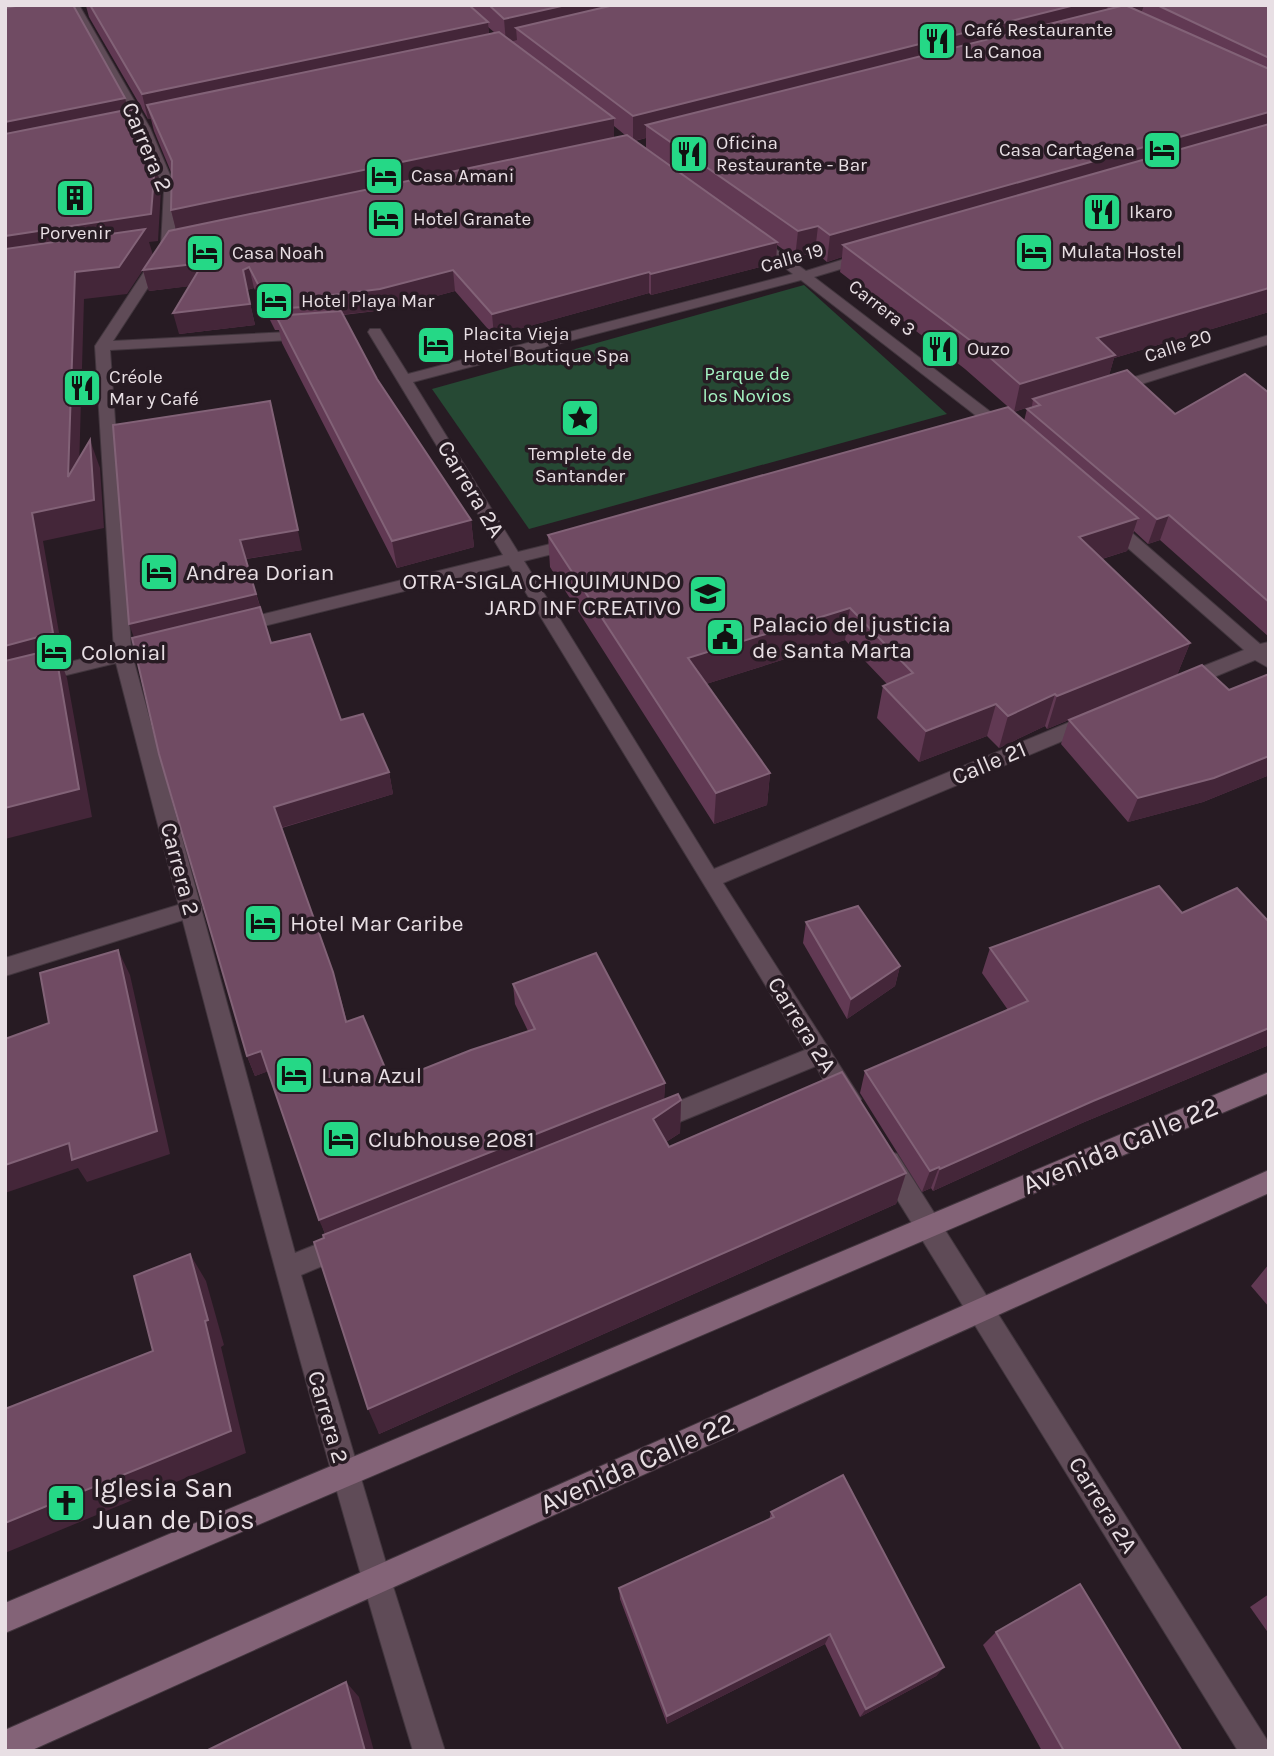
<svg xmlns="http://www.w3.org/2000/svg" width="1274" height="1756" viewBox="0 0 1274 1756" font-family="Karla,sans-serif">
  <style>
    .green { fill: #264934 }
    .lines { fill: none; stroke-linecap: round; stroke-linejoin: round }
    .lane-casing { stroke: #42363e; stroke-width: 2 }
    .street-casing { stroke: #42363e; stroke-width: 2 }
    .secondary-casing { stroke: #42363e; stroke-width: 2 }
    .lane { fill: #5f4b57; fill-rule: evenodd }
    .street { fill: #5f4b57; fill-rule: evenodd }
    .secondary { fill: #836377; fill-rule: evenodd }
    .wall { fill: #613953; fill-rule: evenodd }
    .shaded-wall { fill: #442639 }
    .building { fill: #704b63; stroke: #826277; stroke-width: 2 }
    .labels { text-anchor: middle; dominant-baseline: central; stroke-width: 7; stroke-linejoin: round; paint-order: stroke }
    .far-poi-label { font-size: 19px; fill: #e8dfe4; stroke: #271b23; text-anchor: start }
    .far-street-label { font-size: 19px; fill: #e8dfe4; stroke: #271b23 }
    .far-park-label { font-size: 19px; fill: #a5f4c3; stroke: #271b23 }
    .street-label { font-size: 23px; fill: #e8dfe4; stroke: #271b23 }
    .poi-label { font-size: 23px; fill: #e8dfe4; stroke: #271b23; text-anchor: start }
    .near-street-label { font-size: 28px; fill: #e8dfe4; stroke: #271b23 }
    .near-poi-label { font-size: 28px; fill: #e8dfe4; stroke: #271b23; text-anchor: start }
  </style>
  <rect width="100%" height="100%" fill="#271b23"/>
  <!-- green -->
  <path class="green" d="M804 285 947 414 529 529 432 389Z"/>
  <g class="lines">
    <!-- lane casing -->
    <g class="lane-casing">
      <path id="lane" d="M191 901 199 903 202 909 199 915 5 976V958Z"/>
    </g>
    <!-- street casing -->
    <g class="street-casing">
      <g id="street">
        <path d="M69 5H79L150 128 176 189 175 246 113 341 309 331 316 335 309 339 110 350 131 646 143 647 146 651 143 655 133 658 295 1253 342 1234 351 1238 355 1246 351 1254 301 1275 391 1580 445 1751H413C304 1391 210 1027 116 663L5 690V678L114 651 95 346 161 246 164 189 138 128Z"/>
        <path d="M755 234 806 271 864 253H874V259L814 277 1013 429 1015 432 1013 435H1001L801 280 413 382 518 552 575 538 583 543 581 547 524 561 714 869 1082 717H1096L1099 722 1096 727 723 883 861 1099 857 1106C836 1114 825 1082 816 1066L655 1132 647 1128 643 1121 647 1114 805 1050 509 565 236 633 227 627 236 621 503 555 368 332 370 329H380L408 374 793 274 750 241 748 238Z"/>
        <path d="M1269 335V344L1116 392 1111 394 1103 389 1106 386Z"/>
        <path d="M1110 518 1116 519 1260 644 1269 642V668L1255 660 1190 687H1176L1174 682 1176 677 1244 650 1104 527 1102 523Z"/>
        <path d="M888 1151 897 1154 1267 1740 1269 1751H1238L879 1170 876 1162 879 1154Z"/>
      </g>
    </g>
    <!-- secondary casing -->
    <g class="secondary-casing">
      <g id="secondary">
        <path d="M1269 1072V1093L5 1633V1603Z"/>
        <path d="M1269 1170V1193L30 1751H5V1730Z"/>
      </g>
    </g>
    <!-- lane -->
    <use href="#lane" class="lane"/>
    <!-- street -->
    <use href="#street" class="street"/>
    <!-- secondary -->
    <use href="#secondary" class="secondary"/>
  </g>
  <!-- wall -->
  <g class="wall">
    <path d="M82 5H1269V312L1114 358 1109 375 1175 414 1269 393V637L1160 540 1148 544 1134 531 1127 551 1102 559 1190 643 1177 675 1047 729 1045 726 999 748 987 736 919 762 877 718 883 686 887 684 845 640 706 684 770 773 767 805 714 824 550 567 548 535 1024 421 1027 409 1031 408 1032 406 1014 412 965 369 840 272 842 257 827 262 815 252 795 258 777 245 776 263 651 295 649 293 494 336 455 291 384 310 343 315 377 379 471 520 474 547 397 568 282 343 279 330H275L254 288 247 290 255 325 179 334 189 286 149 291 143 270 176 229 171 210V172L154 131 151 119H148L89 17 86 6ZM488 27 494 32 489 34ZM614 126 625 135 614 138ZM646 138V148L635 141Z"/>
    <path d="M113 425 302 550 246 559 271 643 389 772 393 794 282 828 339 992 347 1022 391 1082 528 1031 515 1004 513 984 665 1083 664 1099 681 1100 680 1133 666 1142 669 1147 906 1173 896 1204 379 1434 324 1238 325 1234 268 1071 255 1076 247 1056 134 637Z"/>
    <path d="M1269 674V777L1267 776 1203 802 1128 822 1061 744 1069 720 1229 690Z"/>
    <path d="M1182 913 1269 922V1045L1082 1123 933 1191 931 1188 922 1192 860 1093 865 1071 1008 1010 982 973 990 948Z"/>
    <path d="M806 922 900 966 895 986 847 1019 803 943Z"/>
    <path d="M1269 1264V1307L1251 1286Z"/>
    <path d="M771 1512 944 1667 936 1676 860 1717 825 1644 667 1724 620 1599 619 1588 769 1520Z"/>
    <path d="M1269 1594V1634L1250 1607Z"/>
    <path d="M996 1632 1182 1751H1042L983 1645Z"/>
  </g>
  <!-- shaded-wall -->
  <g class="shaded-wall">
    <path d="M5 5H67L5 22Z"/>
    <path d="M566 5H670L516 28 517 40 506 43 504 19Z"/>
    <path d="M1075 5H1108L1105 20 646 125V138L633 141V116Z"/>
    <path d="M1126 5H1144L1142 11 1123 16Z"/>
    <path d="M488 22 490 46 147 105 151 119H148L142 94Z"/>
    <path d="M125 98 132 123 5 149V122Z"/>
    <path d="M1269 112V134L843 245 842 257 827 262 830 235Z"/>
    <path d="M614 118V145L178 238 171 210Z"/>
    <path d="M155 164 161 189 158 241 149 242 153 255 127 294 84 299 78 503 90 440 100 468 104 528 43 541 64 661 61 662 67 678 92 817 5 839V646L32 513 68 477 5 264V236Z"/>
    <path d="M818 226 815 252 795 258 798 231Z"/>
    <path d="M777 242 776 263 651 295V274Z"/>
    <path d="M203 263 208 284 149 291 143 270Z"/>
    <path d="M249 267 254 288 247 290 255 325 179 334 173 313 243 270Z"/>
    <path d="M453 270 455 291 384 310 338 315 336 305 331 295Z"/>
    <path d="M649 272V293L494 336 492 314Z"/>
    <path d="M1269 288V312L1114 358 1107 383 1033 399 1032 406 1014 412 1020 384 1097 338Z"/>
    <path d="M275 420 302 550 245 559 240 540Z"/>
    <path d="M1169 515 1160 540 1148 544 1157 519Z"/>
    <path d="M1138 518 1127 551 1069 569 1079 537Z"/>
    <path d="M471 520 474 547 397 568 392 541Z"/>
    <path d="M256 594 262 613 136 643 129 624Z"/>
    <path d="M850 608 845 640 687 690 688 658Z"/>
    <path d="M1190 643 1177 675 1047 729 1057 696Z"/>
    <path d="M1055 694 1045 726 999 748 1008 716Z"/>
    <path d="M996 704 987 736 919 762 926 731Z"/>
    <path d="M1269 756V773L1267 776 1203 802 1128 822 1138 798Z"/>
    <path d="M389 772 393 794 280 828 274 807Z"/>
    <path d="M770 773 767 805 714 824 716 793Z"/>
    <path d="M118 950 130 975 170 1154 87 1182 78 1168 5 1193V1165Z"/>
    <path d="M900 966 895 986 847 1019 851 999Z"/>
    <path d="M1269 1028V1045L1082 1123 933 1191 940 1169 1093 1101Z"/>
    <path d="M261 1051 269 1071 255 1076 247 1056Z"/>
    <path d="M665 1083 664 1103 327 1238 319 1220Z"/>
    <path d="M681 1100 680 1133 652 1151 653 1119Z"/>
    <path d="M939 1167 931 1188 922 1192 930 1171Z"/>
    <path d="M906 1173 896 1204 379 1434 368 1409Z"/>
    <path d="M190 1254 206 1281 224 1345 221 1347 246 1453 5 1553V1523L205 1321Z"/>
    <path d="M830 1634 825 1644 667 1724V1716Z"/>
    <path d="M944 1667 936 1676 860 1717 866 1709Z"/>
    <path d="M346 1682 359 1697 374 1751H365Z"/>
  </g>
  <!-- building -->
  <g class="building">
    <path d="M21 5H73L125 98 5 122V8Z"/>
    <path d="M90 5H469L488 22 142 94Z"/>
    <path d="M489 5H566L504 19Z"/>
    <path d="M614 5H1075L633 116 516 28Z"/>
    <path d="M1125 5 1269 69V112L830 235 818 226 798 231 646 125Z"/>
    <path d="M1157 5H1269V58Z"/>
    <path d="M499 32 614 118 171 210 172 161 147 105Z"/>
    <path d="M131 109 155 164 151 214 5 236V134Z"/>
    <path d="M1269 124V288L1097 338 1115 355 1020 384 971 341 843 245Z"/>
    <path d="M627 135 777 242 651 274 649 272 492 314 453 270 380 289 331 295 336 305 271 309 249 267 243 270 250 304 173 313 203 263 143 270 169 231Z"/>
    <path d="M145 229 119 267 75 272 68 477 90 440 94 500 32 513 53 633 5 646V249Z"/>
    <path d="M341 311 377 379 471 520 392 541 276 316Z"/>
    <path d="M1127 370 1175 414 1245 374 1269 393V602L1169 515 1157 519 1027 409 1040 405 1033 399Z"/>
    <path d="M270 401 298 530 240 540 256 594 129 624 113 425Z"/>
    <path d="M1008 407 1138 518 1079 537 1190 643 1057 696 1055 694 1008 716 996 704 926 731 883 686 913 673 850 608 688 658 770 773 716 793 548 535Z"/>
    <path d="M260 607 271 643 310 634 341 720 363 714 389 772 274 807 333 972 346 1022 363 1016 391 1082 471 1050 535 1029 513 984 596 953 665 1083 319 1220 261 1051 247 1056 159 754 132 638Z"/>
    <path d="M55 649 79 789 5 808V661Z"/>
    <path d="M1202 665 1229 690 1269 674V756L1214 778 1138 798 1069 720Z"/>
    <path d="M1159 886 1182 913 1237 888 1269 922V1028L1093 1101 940 1169 939 1167 930 1171 865 1071 1028 1001 990 948Z"/>
    <path d="M858 906 900 966 851 999 806 922Z"/>
    <path d="M118 950 157 1131 72 1160 69 1143 5 1165V1039L49 1023 40 973Z"/>
    <path d="M842 1072 906 1173 368 1409 314 1242 324 1238 323 1235 678 1094 681 1100 653 1119 669 1147Z"/>
    <path d="M190 1254 208 1320 205 1321 231 1431 5 1523V1409L153 1351 134 1276Z"/>
    <path d="M843 1475 944 1667 866 1709 830 1634 667 1716 619 1588 774 1517 771 1512Z"/>
    <path d="M1080 1584 1182 1751H1064L996 1632Z"/>
    <path d="M346 1682 365 1751H206Z"/>
  </g>
  <!-- icons -->
  <defs>
    <g id="restaurant-square" transform="scale(2.0125)"><rect x="-9" y="-9" width="18" height="18" rx="4" fill="#25d886" stroke="#271b23"/><path d="M-5-6h1v4h1v-4h1v4h1v-4h1v5L-1.5 .5V6h-2V.5L-5-1ZM5-6V6H3V1.5H1.5Q1.5-4 5-6Z" fill="#111"/></g>
    <g id="hotel-square" transform="scale(2.0125)"><rect x="-9" y="-9" width="18" height="18" rx="4" fill="#25d886" stroke="#271b23"/><path d="M-6-4.5h1.5V1H6V5H4.5V3h-9V5H-6ZM-4 0a1.8 1.8 0 1 1 3.6 0ZM.5 0V-2.5h3Q6-2.5 6 0Z" fill="#111"/></g>
    <g id="building-square" transform="scale(2.0125)"><rect x="-9" y="-9" width="18" height="18" rx="4" fill="#25d886" stroke="#271b23"/><path d="M-4-6H4V6H1V3H-1V6H-4ZM-2.5-4.3h1.7v1.8h-1.7ZM.8-4.3h1.7v1.8H.8ZM-2.5-1h1.7V.8h-1.7ZM.8-1h1.7V.8H.8Z" fill="#111"/></g>
    <g id="sight-square" transform="scale(2.0125)"><rect x="-9" y="-9" width="18" height="18" rx="4" fill="#25d886" stroke="#271b23"/><path d="M0-6L1.8-2.2L6-1.7L2.9 1.2L3.7 5.4L0 3.3L-3.7 5.4L-2.9 1.2L-6-1.7L-1.8-2.2Z" fill="#111"/></g>
    <g id="school-square" transform="scale(2.0125)"><rect x="-9" y="-9" width="18" height="18" rx="4" fill="#25d886" stroke="#271b23"/><path d="M0-5L7-2L0 1L-7-2ZM-4 1L0 2.5L4 1V4Q0 6-4 4Z" fill="#111"/></g>
    <g id="civic-square" transform="scale(2.0125)"><rect x="-9" y="-9" width="18" height="18" rx="4" fill="#25d886" stroke="#271b23"/><path d="M-.6-6.5H3V-4.5H.6V-3L4-1V1h2V6H-6V1h2V-1L-.6-3ZM-1.2 2.5V6h2.4V2.5Z" fill="#111"/></g>
    <g id="church-square" transform="scale(2.0125)"><rect x="-9" y="-9" width="18" height="18" rx="4" fill="#25d886" stroke="#271b23"/><path d="M-1.2-6h2.4v3.5h3.3v2.4h-3.3V6h-2.4V-.1h-3.3v-2.4h3.3Z" fill="#111"/></g>
  </defs>
  <g fill-rule="evenodd">
    <use href="#restaurant-square" x="937" y="41"/>
    <use href="#hotel-square" x="1162" y="150"/>
    <use href="#restaurant-square" x="689" y="154"/>
    <use href="#hotel-square" x="384" y="176"/>
    <use href="#building-square" x="75" y="198"/>
    <use href="#restaurant-square" x="1102" y="212"/>
    <use href="#hotel-square" x="386" y="219"/>
    <use href="#hotel-square" x="1034" y="252"/>
    <use href="#hotel-square" x="205" y="253"/>
    <use href="#hotel-square" x="274" y="301"/>
    <use href="#hotel-square" x="436" y="345"/>
    <use href="#restaurant-square" x="940" y="349"/>
    <use href="#restaurant-square" x="82" y="388"/>
    <use href="#sight-square" x="580" y="418"/>
    <use href="#hotel-square" x="159" y="572"/>
    <use href="#school-square" x="708" y="594"/>
    <use href="#civic-square" x="725" y="637"/>
    <use href="#hotel-square" x="54" y="652"/>
    <use href="#hotel-square" x="263" y="923"/>
    <use href="#hotel-square" x="294" y="1075"/>
    <use href="#hotel-square" x="341" y="1139"/>
    <use href="#church-square" x="66" y="1503"/>
  </g>
  <g class="labels">
    <!-- far-poi labels -->
    <g class="far-poi-label">
      <text x="964" y="30">Café Restaurante<tspan x="964" dy="22">La Canoa</tspan></text>
      <text x="716" y="143">Oficina<tspan x="716" dy="22">Restaurante - Bar</tspan></text>
      <text x="1135" y="150" text-anchor="end">Casa Cartagena</text>
      <text x="411" y="176">Casa Amani</text>
      <text x="1129" y="212">Ikaro</text>
      <text x="413" y="219">Hotel Granate</text>
      <text x="75" y="233" text-anchor="middle">Porvenir</text>
      <text x="1061" y="252">Mulata Hostel</text>
      <text x="232" y="253">Casa Noah</text>
      <text x="301" y="301">Hotel Playa Mar</text>
      <text x="463" y="334">Placita Vieja<tspan x="463" dy="22">Hotel Boutique Spa</tspan></text>
      <text x="967" y="349">Ouzo</text>
      <text x="109" y="377">Créole<tspan x="109" dy="22">Mar y Café</tspan></text>
      <text x="580" y="454" text-anchor="middle">Templete de<tspan x="580" dy="22">Santander</tspan></text>
    </g>
    <!-- far-street labels -->
    <g class="far-street-label">
      <text transform="translate(792 258) rotate(-16)">Calle 19</text>
      <text transform="translate(882 308) rotate(38)">Carrera 3</text>
      <text transform="translate(1178 346) rotate(-18)">Calle 20</text>
    </g>
    <!-- far-park labels -->
    <g class="far-park-label">
      <text x="747" y="374">Parque de<tspan x="747" dy="22">los Novios</tspan></text>
    </g>
    <!-- street labels -->
    <g class="street-label">
      <text transform="translate(147 147) rotate(67)">Carrera 2</text>
      <text transform="translate(471 489) rotate(59)">Carrera 2A</text>
      <text transform="translate(989 763) rotate(-23)">Calle 21</text>
      <text transform="translate(180 869) rotate(75)">Carrera 2</text>
      <text transform="translate(802 1025) rotate(58)">Carrera 2A</text>
      <text transform="translate(328 1417) rotate(74)">Carrera 2</text>
      <text transform="translate(1103 1505) rotate(58)">Carrera 2A</text>
    </g>
    <!-- poi labels -->
    <g class="poi-label">
      <text x="186" y="572">Andrea Dorian</text>
      <text x="681" y="581" text-anchor="end">OTRA-SIGLA CHIQUIMUNDO<tspan x="681" dy="26">JARD INF CREATIVO</tspan></text>
      <text x="752" y="624">Palacio del justicia<tspan x="752" dy="26">de Santa Marta</tspan></text>
      <text x="81" y="652">Colonial</text>
      <text x="290" y="923">Hotel Mar Caribe</text>
      <text x="321" y="1075">Luna Azul</text>
      <text x="368" y="1139">Clubhouse 2081</text>
    </g>
    <!-- near-street labels -->
    <g class="near-street-label">
      <text transform="translate(1120 1145) rotate(-23)">Avenida Calle 22</text>
      <text transform="translate(637 1463) rotate(-24)">Avenida Calle 22</text>
    </g>
    <!-- near-poi labels -->
    <g class="near-poi-label">
      <text x="93" y="1487">Iglesia San<tspan x="93" dy="32">Juan de Dios</tspan></text>
    </g>
  </g>
  <!-- border -->
  <rect width="1274" height="1756" fill="none" stroke="#e8dfe4" stroke-width="14"/>
</svg>
